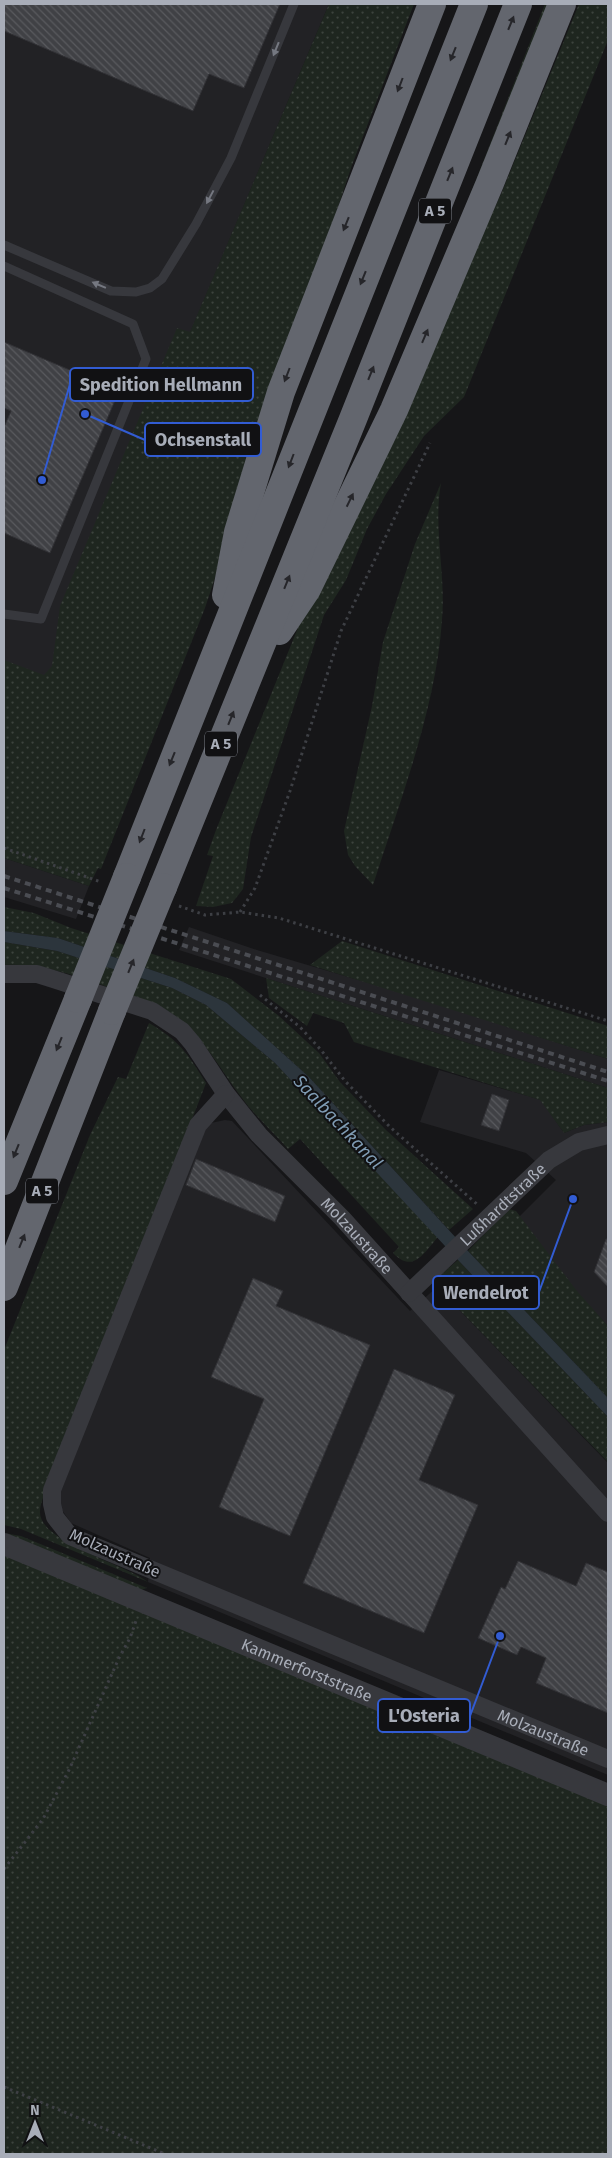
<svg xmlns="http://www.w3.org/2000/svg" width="612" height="2158" viewBox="0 0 612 2158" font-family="'Fira Sans',sans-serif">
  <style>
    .built { fill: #222225 }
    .green { fill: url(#green-dots) }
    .water { fill: #2c353c }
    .building { fill: url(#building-back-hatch); stroke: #303034 }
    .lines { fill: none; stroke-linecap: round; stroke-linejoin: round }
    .path { stroke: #3d3f44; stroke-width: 3; stroke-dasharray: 2.5 4; stroke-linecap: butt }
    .service { stroke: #37383d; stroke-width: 9 }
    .minor { stroke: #37383d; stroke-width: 18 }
    .tertiary { stroke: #37383d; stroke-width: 22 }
    .motorway { stroke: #63666e; stroke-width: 28 }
    .rail { stroke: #4a4c52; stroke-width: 4; stroke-dasharray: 6 5; stroke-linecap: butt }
    .motorway-bridge { stroke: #63666e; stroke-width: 28 }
    .oneway { fill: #26262a }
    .oneway2 { fill: #757881 }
    .labels { text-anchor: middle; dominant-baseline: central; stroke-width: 4; stroke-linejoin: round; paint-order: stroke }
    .shield { fill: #111113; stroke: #7b7e86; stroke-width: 1 }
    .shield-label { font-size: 15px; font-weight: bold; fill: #a8adb8 }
    .street-label { font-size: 16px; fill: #a8adb8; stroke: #111113 }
    .water-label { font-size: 18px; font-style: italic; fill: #7f9bb3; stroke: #111113 }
    .leader { fill: none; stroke: #325cd3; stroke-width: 2 }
    .callout-dot { fill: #325cd3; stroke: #111113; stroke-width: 2 }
    .callout { fill: #111113; stroke: #325cd3; stroke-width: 2 }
    .callout-label { font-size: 18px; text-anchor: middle; font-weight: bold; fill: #a8adb8 }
  </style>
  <defs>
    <pattern id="green-dots" width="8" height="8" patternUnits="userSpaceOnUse" patternTransform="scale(1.25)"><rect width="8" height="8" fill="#1e261f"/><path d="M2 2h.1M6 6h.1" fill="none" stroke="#3c433d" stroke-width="1.8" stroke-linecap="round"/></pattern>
    <pattern id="building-back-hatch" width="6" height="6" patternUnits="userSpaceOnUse" patternTransform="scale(1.25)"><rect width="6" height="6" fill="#404145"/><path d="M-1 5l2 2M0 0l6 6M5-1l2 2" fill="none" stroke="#595a5e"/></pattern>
  </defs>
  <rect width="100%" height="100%" fill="#161618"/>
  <!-- built -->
  <g class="built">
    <path d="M4 4H329L190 333 65 679 4 711Z"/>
    <path d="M4 858 89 886 76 919 4 897Z"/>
    <path d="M189 927 257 950 399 992 608 1059V1088L179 950Z"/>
    <path d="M439 1070 541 1100 564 1133 584 1125 608 1122V1326L576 1292 519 1217 556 1180 526 1153 420 1122Z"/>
    <path d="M225 1120 232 1121 410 1311 437 1287 608 1463V1775L148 1582 150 1558 71 1523 62 1510 59 1492 200 1131 211 1123Z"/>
  </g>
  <!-- green -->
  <g class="green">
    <path d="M329 4H414L352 165 205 608 101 869 98 868 89 886 4 858V660L44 675 52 666 60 606 177 328 190 332Z"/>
    <path d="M545 4H552L430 297Z"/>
    <path d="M579 4H608V40L464 397 424 436 386 494 367 529 346 580 324 615 251 837 243 889 232 903 213 907 196 906 213 856 207 855 216 830 304 613 501 194Z"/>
    <path d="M441 483C433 528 446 574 442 620 436 708 400 801 373 885L355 866 348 855 344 831 372 706 383 642 415 544Z"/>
    <path d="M4 907 34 913 71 928 231 979 279 1016 319 1053 340 1082 386 1130 473 1209 449 1230 309 1077 227 1003 175 978 58 938 4 931Z"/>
    <path d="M342 941 608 1026V1059L310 965Z"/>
    <path d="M4 942 57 951 172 988 206 1005 275 1063 438 1237C424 1253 413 1274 393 1253L399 1247 300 1139 288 1149C273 1132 255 1116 242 1098 215 1062 201 1031 161 1007 112 990 55 962 4 965Z"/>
    <path d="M266 978 608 1088V1122L584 1125 564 1133 540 1100 354 1042 344 1023 313 1013 307 1026 269 998Z"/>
    <path d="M149 1023C180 1041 187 1053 206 1083L150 1228 46 1489C44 1496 40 1504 40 1512 39 1542 127 1565 148 1582L21 1529 4 1525V1350L90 1135 118 1077 126 1079Z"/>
    <path d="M509 1209 516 1211 577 1291 608 1326V1398L468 1251Z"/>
    <path d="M458 1260 608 1417V1462L437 1287 435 1280Z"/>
    <path d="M4 1533 21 1536 147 1588 141 1590Z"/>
    <path d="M4 1554 608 1804V2154H4Z"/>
  </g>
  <!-- water -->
  <path class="water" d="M4 931 58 938 175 978 227 1003 309 1077 468 1251 608 1398V1417L458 1260 275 1063 206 1005 172 988 57 951 4 942Z"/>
  <!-- building -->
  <g class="building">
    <path d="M4 4H280L244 88 209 74 193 111 4 31Z"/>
    <path d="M4 342 119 391 50 553 4 533V427L11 411 4 408Z"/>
    <path d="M492 1094 509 1100 499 1131 481 1125Z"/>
    <path d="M196 1159 285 1196 275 1222 186 1185Z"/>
    <path d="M606 1239H608V1287L594 1272Z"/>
    <path d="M253 1278 283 1291 276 1306 370 1345 290 1536 219 1507 264 1399 211 1377Z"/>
    <path d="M394 1369 455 1395 419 1480 478 1505 424 1633 303 1583Z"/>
    <path d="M518 1561 576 1586 586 1563 608 1572V1713L536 1683 546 1658 521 1647 517 1655 478 1638 501 1587 505 1589Z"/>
  </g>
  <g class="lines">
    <!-- path -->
    <g class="path">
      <path d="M4 848 101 882"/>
      <path d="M179 906 205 915 240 912 279 918 608 1021"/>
      <path d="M240 912 255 888 290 791 341 631 430 443"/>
      <path d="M260 995 300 1027 321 1050 345 1081 390 1127 478 1205"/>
      <path d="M4 1869 43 1819 69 1770 119 1658 130 1638 137 1618"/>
      <path d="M4 2087 165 2154"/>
    </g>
    <!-- service -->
    <g class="service">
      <path d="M4 245 111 291 136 292 150 288 162 279 196 224 231 158 294 4"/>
      <path d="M4 266 133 324 146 359 41 619 4 614"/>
    </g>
    <!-- minor -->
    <g class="minor">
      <path id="s1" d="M4 974H37L53 979 152 1011 182 1031 193 1044 226 1094 259 1135 342 1218 608 1513"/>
      <path id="s2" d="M226 1094 198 1125 52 1490V1504L55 1517 70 1536 608 1759"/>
      <path id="s3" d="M409 1293 549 1160 579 1142 608 1135"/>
    </g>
    <!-- tertiary -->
    <path class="tertiary" id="s4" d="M4 1544 608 1795"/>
    <!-- motorway -->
    <g class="motorway">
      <path d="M226 595 238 532 281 392 432 4"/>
      <path d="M279 631 307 589 394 410 490 183 562 4"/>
      <path d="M127 877 474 4"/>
      <path d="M163 887 353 419 518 4"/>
      <path d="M4 1181 78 999"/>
      <path d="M4 1287 112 1011"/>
    </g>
    <!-- rail -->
    <g class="rail">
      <path d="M4 876 608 1072"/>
      <path d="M4 888 608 1081"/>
    </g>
    <!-- motorway-bridge -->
    <g class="motorway-bridge">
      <path d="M78 999 127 877"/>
      <path d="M112 1011 163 887"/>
    </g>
  </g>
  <!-- one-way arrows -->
  <defs><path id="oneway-solid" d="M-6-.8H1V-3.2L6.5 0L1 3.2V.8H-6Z" transform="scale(1.25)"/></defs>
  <g class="oneway">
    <use href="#oneway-solid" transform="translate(511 23) rotate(-68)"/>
    <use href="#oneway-solid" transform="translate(453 54) rotate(112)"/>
    <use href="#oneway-solid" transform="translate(400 85) rotate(111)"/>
    <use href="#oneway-solid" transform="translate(508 138) rotate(-68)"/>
    <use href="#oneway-solid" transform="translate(450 174) rotate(-68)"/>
    <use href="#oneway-solid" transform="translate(346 224) rotate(112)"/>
    <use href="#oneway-solid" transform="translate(363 278) rotate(112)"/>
    <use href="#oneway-solid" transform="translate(425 336) rotate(-67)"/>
    <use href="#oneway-solid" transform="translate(371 373) rotate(-68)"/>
    <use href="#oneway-solid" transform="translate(287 375) rotate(111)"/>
    <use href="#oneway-solid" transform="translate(291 461) rotate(111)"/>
    <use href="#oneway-solid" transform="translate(350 500) rotate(-64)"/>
    <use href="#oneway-solid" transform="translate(287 582) rotate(-68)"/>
    <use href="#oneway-solid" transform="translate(231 718) rotate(-68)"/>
    <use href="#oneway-solid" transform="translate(172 759) rotate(112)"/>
    <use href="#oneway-solid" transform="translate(142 836) rotate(111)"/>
    <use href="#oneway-solid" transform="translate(131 966) rotate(-68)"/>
    <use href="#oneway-solid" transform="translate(59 1044) rotate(112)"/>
    <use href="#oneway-solid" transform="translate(16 1151) rotate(112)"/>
    <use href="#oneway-solid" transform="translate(22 1241) rotate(-68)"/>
  </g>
  <g class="oneway2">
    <use href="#oneway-solid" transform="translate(276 49) rotate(112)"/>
    <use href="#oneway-solid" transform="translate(210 197) rotate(118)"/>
    <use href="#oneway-solid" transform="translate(99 285) rotate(-157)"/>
  </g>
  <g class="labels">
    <!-- shield labels -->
    <g class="shield">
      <rect x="419" y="198.5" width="32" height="25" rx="4"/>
      <rect x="205" y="731.5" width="32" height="25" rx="4"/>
      <rect x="26" y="1178.5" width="32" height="25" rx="4"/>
    </g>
    <g class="shield-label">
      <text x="435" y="211">A 5</text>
      <text x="221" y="744">A 5</text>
      <text x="42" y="1191">A 5</text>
    </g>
    <!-- street labels -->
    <g class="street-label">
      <text stroke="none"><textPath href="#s3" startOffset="129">Lußhardtstraße</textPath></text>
      <text stroke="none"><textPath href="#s1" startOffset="460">Molzaustraße</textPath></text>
      <text transform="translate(115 1553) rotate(24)">Molzaustraße</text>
      <text stroke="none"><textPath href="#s4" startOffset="328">Kammerforststraße</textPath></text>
      <text stroke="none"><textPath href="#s2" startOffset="999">Molzaustraße</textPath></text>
    </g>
    <!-- water labels -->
    <g class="water-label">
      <text transform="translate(338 1122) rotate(47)">Saalbachkanal</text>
    </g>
  </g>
  <!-- callouts -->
  <path class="leader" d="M42 480L70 384M85 414L145 440M573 1199L539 1292M500 1636L470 1716"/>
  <g class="callout-dot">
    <circle cx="42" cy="480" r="5"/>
    <circle cx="85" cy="414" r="5"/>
    <circle cx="573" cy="1199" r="5"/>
    <circle cx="500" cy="1636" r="5"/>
  </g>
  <g class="callout">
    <rect x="70" y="368" width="183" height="33" rx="5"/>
    <rect x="145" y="423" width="116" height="33" rx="5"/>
    <rect x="433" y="1276" width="106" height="33" rx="5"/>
    <rect x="378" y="1699" width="92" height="33" rx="5"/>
  </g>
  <g class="callout-label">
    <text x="161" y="391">Spedition Hellmann</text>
    <text x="203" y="446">Ochsenstall</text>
    <text x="486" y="1299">Wendelrot</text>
    <text x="424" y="1722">L'Osteria</text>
  </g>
  <!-- border -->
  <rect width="612" height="2158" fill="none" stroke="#a8adb8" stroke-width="10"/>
  <!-- north arrow -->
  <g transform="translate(35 2123)" stroke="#111113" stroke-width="4" paint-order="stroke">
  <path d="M0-4L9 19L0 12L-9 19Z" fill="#a8adb8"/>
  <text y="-8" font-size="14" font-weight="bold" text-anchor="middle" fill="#a8adb8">N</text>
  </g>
</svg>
